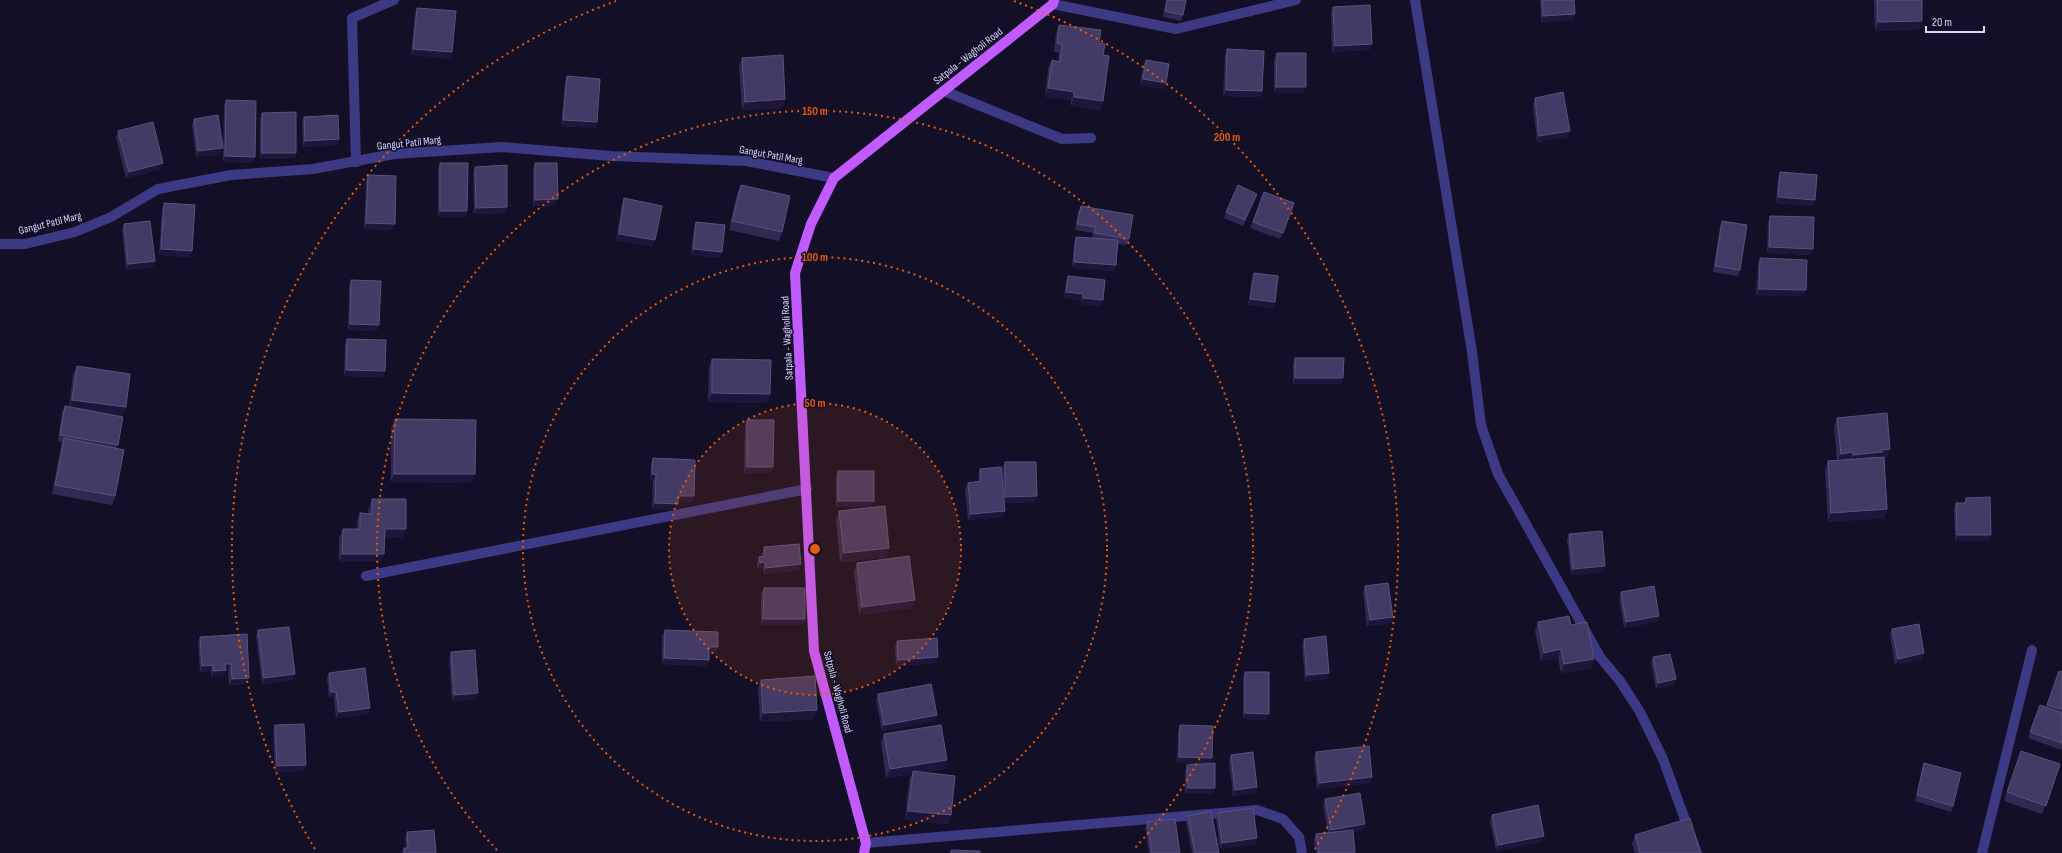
<svg xmlns="http://www.w3.org/2000/svg" width="2062" height="853" viewBox="0 0 2062 853" font-family="'Sofia Sans Condensed',sans-serif">
  <style>
    .lines { fill: none; stroke-linecap: round; stroke-linejoin: round }
    .minor { stroke: #3d3a85; stroke-width: 10 }
    .major { stroke: #c25bff; stroke-width: 10 }
    .wall { fill: #312854 }
    .shaded-wall { fill: #1d163a }
    .building { fill: #433a66; stroke: #5a527e }
    .ring { fill: none; stroke: #e8590c; stroke-width: 2; stroke-dasharray: 2 4 }
    .labels { text-anchor: middle; dominant-baseline: central; stroke-width: 3; stroke-linejoin: round; paint-order: stroke }
    .street-label { font-size: 11px; fill: #d9d4ff; stroke: #130f26 }
    .centre { fill: #e8590c; stroke: #130f26; stroke-width: 2 }
    .ring-label { font-size: 12px; text-anchor: middle; font-weight: bold; fill: #e8590c; stroke: #130f26; stroke-width: 3; stroke-linejoin: round; paint-order: stroke }
  </style>
  <rect width="100%" height="100%" fill="#130f26"/>
  <g class="lines">
    <!-- minor -->
    <g class="minor">
      <path d="M1415 0 1472 352 1481 425 1498 474 1545 558 1600 657 1620 681 1640 712 1663 759 1697 853"/>
      <path d="M1053 4 1176 29 1296 0"/>
      <path d="M944 91 1062 139 1091 138"/>
      <path d="M356 162 352 18 394 0"/>
      <path d="M0 244H25L75 232 111 217 158 189 231 175 313 169 394 154 502 147 611 156 746 161 834 178"/>
      <path d="M366 576 807 489"/>
      <path d="M866 843 1257 810 1283 819 1299 837 1302 853"/>
      <path d="M1982 853 2032 650"/>
    </g>
    <!-- major -->
    <path class="major" d="M864 853 866 843 814 651 795 273 811 224 834 178 1053 4 1054 0"/>
  </g>
  <!-- wall -->
  <g class="wall">
    <path d="M1166 0H1186L1183 15 1181 21 1163 17Z"/>
    <path d="M1540 0H1574L1575 14 1573 20 1541 22Z"/>
    <path d="M1874 0H1922V21L1919 30 1875 31Z"/>
    <path d="M1333 7 1372 44 1369 50 1332 52 1331 13Z"/>
    <path d="M417 8 452 52 450 58 411 55 415 14Z"/>
    <path d="M1059 25 1099 43 1103 55V101L1100 110 1071 106V100L1045 97 1048 69 1052 60 1058 61 1059 53 1054 52 1056 33Z"/>
    <path d="M1227 49 1262 91 1260 97 1223 96 1225 55Z"/>
    <path d="M1277 53 1304 93H1274V59Z"/>
    <path d="M742 58 785 99 782 108 742 110 739 66Z"/>
    <path d="M1146 60 1166 83 1164 89 1140 85 1143 66Z"/>
    <path d="M567 76 597 122 595 128 561 126 565 82Z"/>
    <path d="M1535 98 1568 137 1537 142 1533 104Z"/>
    <path d="M226 100 255 157 253 163 223 162 224 106Z"/>
    <path d="M262 113 296 153 294 159H260V119Z"/>
    <path d="M304 117 339 139 337 145 303 147 302 123Z"/>
    <path d="M194 119 220 154 196 157 192 125Z"/>
    <path d="M118 131 163 163 161 169 126 178 116 137Z"/>
    <path d="M440 163 467 211 465 217H438V169Z"/>
    <path d="M535 163 556 205 533 206V169Z"/>
    <path d="M475 167 505 213 474 214 473 173Z"/>
    <path d="M1780 172 1813 206 1776 203 1778 178Z"/>
    <path d="M368 175 393 230 364 229 366 181Z"/>
    <path d="M741 185 782 232 779 241 729 230 737 194Z"/>
    <path d="M1264 192 1294 203 1280 239 1250 228Z"/>
    <path d="M624 198 655 240 652 246 616 240 622 204Z"/>
    <path d="M1254 200 1243 226 1224 218 1226 212Z"/>
    <path d="M164 203 190 257 159 255 162 209Z"/>
    <path d="M1081 206 1129 239 1126 245 1118 244 1116 265 1114 271 1072 268 1074 243 1076 237 1092 238 1093 233 1075 230 1078 212Z"/>
    <path d="M1770 216 1811 255 1767 253 1768 222Z"/>
    <path d="M1722 221 1740 270 1738 276 1713 272 1720 227Z"/>
    <path d="M696 222 722 252 720 258 691 255 694 228Z"/>
    <path d="M124 224 153 267 126 270 122 230Z"/>
    <path d="M1760 258 1803 296 1756 295 1758 264Z"/>
    <path d="M1254 273 1273 308 1248 305 1252 279Z"/>
    <path d="M1068 276 1101 306 1081 304V300L1064 298 1066 282Z"/>
    <path d="M351 280 377 331 348 330 349 286Z"/>
    <path d="M347 339 385 371 383 377 344 376 345 345Z"/>
    <path d="M1295 358 1341 384H1293V364Z"/>
    <path d="M712 359 770 394 767 403 708 402 709 368Z"/>
    <path d="M77 366 126 407 122 416 118 445 117 448 115 496 112 505 52 494 61 447 62 442 58 441 62 412 65 406 69 407 73 375Z"/>
    <path d="M1837 418 1887 458H1884L1887 509 1884 518 1828 522 1825 470 1828 461 1837 460 1834 426Z"/>
    <path d="M395 419 472 483 391 482V428Z"/>
    <path d="M747 420 773 467 771 473H744L745 426Z"/>
    <path d="M653 458 694 496 692 502H678L676 510 652 509 653 481 650 480 651 464Z"/>
    <path d="M1005 462 1035 502 1004 503 1005 511 1003 517 968 520 965 489 968 483 979 482 978 475 980 469 1003 487 1002 468Z"/>
    <path d="M838 471 871 507H836V477Z"/>
    <path d="M1966 498 1989 541H1955L1954 509 1956 503H1964Z"/>
    <path d="M372 499 403 538H385L384 554 381 562H339V538L343 529H357V522L360 513H368L369 508Z"/>
    <path d="M839 511 889 548 886 557 840 562 836 520Z"/>
    <path d="M1569 534 1603 572 1571 575 1567 540Z"/>
    <path d="M764 547 801 564 799 570 764 574 763 568 757 569V563L759 557H762V553Z"/>
    <path d="M857 563 912 608 859 615 854 572Z"/>
    <path d="M1365 586 1393 617 1391 623 1367 626 1363 592Z"/>
    <path d="M764 588 805 619 803 625H761V594Z"/>
    <path d="M1621 592 1659 616 1657 622 1624 628 1619 598Z"/>
    <path d="M1538 622 1571 625 1594 659 1591 668 1561 673 1558 658 1541 661 1535 631Z"/>
    <path d="M1892 629 1922 659 1895 665 1890 635Z"/>
    <path d="M258 630 293 680 262 684 256 636Z"/>
    <path d="M665 630 715 653H709L707 666 662 664V636Z"/>
    <path d="M247 634V684L229 685 228 670H225L223 676 211 677V671L200 672 198 643 200 637Z"/>
    <path d="M1304 639 1329 673 1327 679 1305 681 1302 645Z"/>
    <path d="M897 641 936 663 896 666 895 647Z"/>
    <path d="M451 652 476 699 452 701 449 658Z"/>
    <path d="M1653 657 1676 679 1674 685 1656 689 1651 663Z"/>
    <path d="M2059 671 2062 672V750L2028 738 2040 705 2046 707Z"/>
    <path d="M1245 672 1267 720 1243 719V678Z"/>
    <path d="M329 673 368 714 336 718 334 698H329L327 679Z"/>
    <path d="M761 680 814 719 760 722 758 688Z"/>
    <path d="M878 694 935 721 882 731 876 700Z"/>
    <path d="M275 725 306 765 304 771 275 772 273 731Z"/>
    <path d="M1180 725 1210 764 1213 794H1185V771L1187 765 1209 764 1177 763 1178 731Z"/>
    <path d="M884 734 947 760 944 769 922 772 951 815 948 824 905 820 909 780 912 774 886 778 881 742Z"/>
    <path d="M2021 751 2060 764 2042 814 2004 801Z"/>
    <path d="M1316 752 1370 783 1317 789 1314 758Z"/>
    <path d="M1231 755 1257 787 1255 793 1233 796 1229 761Z"/>
    <path d="M1924 763 1953 806 1951 812 1915 801 1922 769Z"/>
    <path d="M1325 799 1363 830 1353 832 1355 853H1316L1314 840 1316 834 1328 833 1323 805Z"/>
    <path d="M1218 813 1257 838 1255 844 1220 849 1216 819Z"/>
    <path d="M1492 815 1542 842 1496 851 1490 821Z"/>
    <path d="M1188 816 1219 853H1192L1186 822Z"/>
    <path d="M1147 822 1180 853H1149L1145 828Z"/>
    <path d="M407 832 436 853H402L404 848H406L405 838Z"/>
    <path d="M1635 835 1700 853H1635L1632 844Z"/>
  </g>
  <!-- shaded-wall -->
  <g class="shaded-wall">
    <path d="M1575 14 1573 20 1541 22 1543 16Z"/>
    <path d="M1922 21 1919 30 1875 31 1878 22Z"/>
    <path d="M1372 44 1369 50 1332 52 1335 46Z"/>
    <path d="M413 49 452 52 450 58 411 55Z"/>
    <path d="M1143 79 1166 83 1164 89 1140 85Z"/>
    <path d="M1276 87H1306L1304 93H1274Z"/>
    <path d="M1048 88 1074 92 1071 100 1045 97Z"/>
    <path d="M1226 90 1262 91 1260 97 1223 96Z"/>
    <path d="M1074 97 1103 101 1100 110 1071 106Z"/>
    <path d="M785 99 782 108 742 110 745 102Z"/>
    <path d="M563 120 597 122 595 128 561 126Z"/>
    <path d="M1570 131 1568 137 1537 142 1539 136Z"/>
    <path d="M339 139 337 145 303 147 305 141Z"/>
    <path d="M223 148 220 154 196 157 198 151Z"/>
    <path d="M262 153H296L294 159H260Z"/>
    <path d="M225 156 255 157 253 163 223 162Z"/>
    <path d="M163 163 161 169 126 178 129 172Z"/>
    <path d="M1778 197 1815 200 1813 206 1776 203Z"/>
    <path d="M558 199 556 205 533 206 535 200Z"/>
    <path d="M507 207 505 213 474 214 476 208Z"/>
    <path d="M440 211H467L465 217H438Z"/>
    <path d="M366 223 395 224 393 230 364 229Z"/>
    <path d="M619 234 655 240 652 246 616 240Z"/>
    <path d="M1769 247 1813 249 1811 255 1767 253Z"/>
    <path d="M161 249 192 251 190 257 159 255Z"/>
    <path d="M693 249 722 252 720 258 691 255Z"/>
    <path d="M155 261 153 267 126 270 128 264Z"/>
    <path d="M1074 262 1116 265 1114 271 1072 268Z"/>
    <path d="M1759 289 1806 290 1803 296 1756 295Z"/>
    <path d="M1066 292 1083 294 1081 300 1064 298Z"/>
    <path d="M1083 298 1103 300 1101 306 1081 304Z"/>
    <path d="M1250 299 1275 302 1273 308 1248 305Z"/>
    <path d="M350 324 379 325 377 331 348 330Z"/>
    <path d="M346 370 385 371 383 377 344 376Z"/>
    <path d="M1295 378H1343L1341 384H1293Z"/>
    <path d="M712 393 770 394 767 403 708 402Z"/>
    <path d="M72 400 126 407 122 416 69 409Z"/>
    <path d="M1890 449 1887 458 1850 463 1853 455Z"/>
    <path d="M1853 452 1850 461 1837 462 1841 454Z"/>
    <path d="M747 467H773L771 473H744Z"/>
    <path d="M394 474H475L472 483 391 482Z"/>
    <path d="M652 474 656 475 653 481 650 480Z"/>
    <path d="M678 496H694L692 502H676Z"/>
    <path d="M1037 496 1035 502 1003 503 1005 497Z"/>
    <path d="M838 501H874L871 507H836Z"/>
    <path d="M655 503 678 504 676 510 652 509Z"/>
    <path d="M1887 509 1884 518 1828 522 1831 513Z"/>
    <path d="M1005 511 1003 517 968 520 971 514Z"/>
    <path d="M385 529H406L403 538H381Z"/>
    <path d="M1957 535H1991L1989 541H1955Z"/>
    <path d="M889 548 886 557 840 562 844 553Z"/>
    <path d="M342 554H384L381 562H339Z"/>
    <path d="M765 562 763 568 757 569 760 563Z"/>
    <path d="M801 564 799 570 764 574 766 568Z"/>
    <path d="M1605 566 1603 572 1571 575 1573 569Z"/>
    <path d="M915 600 912 608 859 615 862 607Z"/>
    <path d="M1659 616 1657 622 1624 628 1626 622Z"/>
    <path d="M1393 617 1391 623 1367 626 1370 620Z"/>
    <path d="M763 619H805L803 625H761Z"/>
    <path d="M709 647H718L715 653H707Z"/>
    <path d="M1561 649 1558 658 1541 661 1544 653Z"/>
    <path d="M1924 653 1922 659 1895 665 1898 659Z"/>
    <path d="M938 657 936 663 896 666 898 660Z"/>
    <path d="M664 658 709 660 707 666 662 664Z"/>
    <path d="M1594 659 1591 668 1561 673 1564 664Z"/>
    <path d="M225 664H231L228 670H225L223 676 211 677 213 671Z"/>
    <path d="M213 665 211 671 200 672 202 666Z"/>
    <path d="M1329 673 1327 679 1305 681 1307 675Z"/>
    <path d="M295 674 293 680 262 684 264 678Z"/>
    <path d="M249 678 247 684 229 685 232 679Z"/>
    <path d="M1676 679 1674 685 1656 689 1658 683Z"/>
    <path d="M331 692H336L334 698H329Z"/>
    <path d="M478 693 476 699 452 701 454 695Z"/>
    <path d="M370 708 368 714 336 718 339 712Z"/>
    <path d="M817 710 814 719 760 722 763 713Z"/>
    <path d="M1245 713 1269 714 1267 720 1243 719Z"/>
    <path d="M937 715 935 721 882 731 884 725Z"/>
    <path d="M1179 757 1212 758 1210 764 1177 763Z"/>
    <path d="M947 760 944 769 912 774 913 771 912 774 886 778 890 769Z"/>
    <path d="M306 765 304 771 275 772 277 766Z"/>
    <path d="M1372 777 1370 783 1317 789 1319 783Z"/>
    <path d="M1257 787 1255 793 1233 796 1235 790Z"/>
    <path d="M1188 788H1215L1213 794H1185Z"/>
    <path d="M908 811 951 815 948 824 905 820Z"/>
    <path d="M1365 824 1363 830 1329 836 1331 830Z"/>
    <path d="M1544 836 1542 842 1496 851 1498 845Z"/>
    <path d="M1257 838 1255 844 1220 849 1222 843Z"/>
  </g>
  <!-- building -->
  <g class="building">
    <path d="M1167 0H1186L1183 15 1165 11Z"/>
    <path d="M1542 0H1574L1575 14 1543 16Z"/>
    <path d="M1877 0H1922V21L1878 22Z"/>
    <path d="M1370 5 1372 44 1335 46 1333 7Z"/>
    <path d="M417 8 456 11 452 52 413 49Z"/>
    <path d="M1059 25 1101 30 1099 43 1105 44 1103 55 1109 56 1103 101 1074 97V92L1048 88 1052 60 1060 62 1062 44 1057 43Z"/>
    <path d="M1227 49 1264 51 1262 91 1226 90Z"/>
    <path d="M1277 53H1306V87H1276Z"/>
    <path d="M783 55 785 99 745 102 742 58Z"/>
    <path d="M1146 60 1169 64 1166 83 1143 79Z"/>
    <path d="M567 76 600 79 597 122 563 120Z"/>
    <path d="M1563 92 1570 131 1539 136 1535 98Z"/>
    <path d="M226 100 256 101 255 157 225 156Z"/>
    <path d="M296 112V153H262V113Z"/>
    <path d="M218 115 223 148 198 151 194 119Z"/>
    <path d="M338 115 339 139 305 141 304 117Z"/>
    <path d="M153 122 163 163 129 172 118 131Z"/>
    <path d="M440 163H468L467 211H440Z"/>
    <path d="M535 163H557L558 199 535 200Z"/>
    <path d="M507 165V207L476 208 475 167Z"/>
    <path d="M1780 172 1817 175 1815 200 1778 197Z"/>
    <path d="M368 175 396 176 395 224 366 223Z"/>
    <path d="M741 185 790 196 782 232 732 221Z"/>
    <path d="M1238 185 1257 194 1245 220 1226 212Z"/>
    <path d="M1264 192 1294 203 1283 233 1253 222Z"/>
    <path d="M624 198 662 206 655 240 619 234Z"/>
    <path d="M164 203 195 205 192 251 161 249Z"/>
    <path d="M1081 206 1133 215 1129 239 1094 233 1096 227 1077 224Z"/>
    <path d="M1770 216 1814 217 1813 249 1769 247Z"/>
    <path d="M150 221 155 261 128 264 124 224Z"/>
    <path d="M1722 221 1747 225 1740 270 1715 266Z"/>
    <path d="M696 222 725 225 722 252 693 249Z"/>
    <path d="M1076 237 1118 240 1116 265 1074 262Z"/>
    <path d="M1760 258 1807 260 1806 290 1759 289Z"/>
    <path d="M1254 273 1278 276 1275 302 1250 299Z"/>
    <path d="M1068 276 1105 280 1103 300 1083 298V294L1066 292Z"/>
    <path d="M351 280 381 281 379 325 350 324Z"/>
    <path d="M347 339 386 340 385 371 346 370Z"/>
    <path d="M1295 358H1344L1343 378H1295Z"/>
    <path d="M712 359 771 360 770 394 712 393Z"/>
    <path d="M77 366 130 374 126 407 72 400Z"/>
    <path d="M65 406 123 417 118 445 60 435Z"/>
    <path d="M1887 413 1890 449 1882 450V452L1853 455V452L1841 454 1837 418Z"/>
    <path d="M395 419 476 420 475 474H394Z"/>
    <path d="M747 420H774L773 467H747Z"/>
    <path d="M64 438 124 450 115 496 55 485Z"/>
    <path d="M1884 457 1887 509 1831 513 1828 461Z"/>
    <path d="M653 458 695 460 694 496H678V504L655 503 656 475 652 474Z"/>
    <path d="M1005 462H1036L1037 496 1005 497Z"/>
    <path d="M1001 467 1005 511 971 514 968 483 981 481 980 469Z"/>
    <rect x="838" y="471" width="36" height="30"/>
    <path d="M1990 497 1991 535H1957L1956 503H1966V498Z"/>
    <path d="M372 499H406V529H385L384 554H342L343 529H360V513L372 514Z"/>
    <path d="M885 506 889 548 844 553 839 511Z"/>
    <path d="M1602 531 1605 566 1573 569 1569 534Z"/>
    <path d="M799 544 801 564 766 568 765 562 760 563 759 557 765 556 764 547Z"/>
    <path d="M909 556 915 600 862 607 857 563Z"/>
    <path d="M1388 583 1393 617 1370 620 1365 586Z"/>
    <path d="M1654 586 1659 616 1626 622 1621 592Z"/>
    <path d="M764 588H805V619H763Z"/>
    <path d="M1569 616 1571 625 1587 622 1594 659 1564 664 1561 649 1544 653 1538 622Z"/>
    <path d="M1919 624 1924 653 1898 659 1892 629Z"/>
    <path d="M289 627 295 674 264 678 258 630Z"/>
    <path d="M665 630 718 632V647H709V660L664 658Z"/>
    <path d="M247 634 249 678 232 679 231 664H225L226 670 213 671V665L202 666 200 637Z"/>
    <path d="M1326 636 1329 673 1307 675 1304 639Z"/>
    <path d="M937 638 938 657 898 660 897 641Z"/>
    <path d="M475 650 478 693 454 695 451 652Z"/>
    <path d="M1670 654 1676 679 1658 683 1653 657Z"/>
    <path d="M365 668 370 708 339 712 336 692H331L329 673Z"/>
    <path d="M2059 671 2062 672V709L2047 705Z"/>
    <path d="M1245 672H1269V714L1245 713Z"/>
    <path d="M815 676 817 710 763 713 761 680Z"/>
    <path d="M931 684 937 715 884 725 878 694Z"/>
    <path d="M2040 705 2062 713V743L2030 732Z"/>
    <path d="M304 724 306 765 277 766 275 725Z"/>
    <path d="M941 725 947 760 890 769 884 734Z"/>
    <path d="M1180 725 1213 726 1212 758 1179 757Z"/>
    <path d="M1369 746 1372 777 1319 783 1316 752Z"/>
    <path d="M2021 751 2060 764 2046 806 2007 792Z"/>
    <path d="M1253 752 1257 787 1235 790 1231 755Z"/>
    <path d="M1215 763V788H1188L1187 765Z"/>
    <path d="M1924 763 1961 773 1953 806 1917 795Z"/>
    <path d="M913 771 955 776 951 815 908 811Z"/>
    <path d="M1360 793 1365 824 1331 830 1325 799Z"/>
    <path d="M1538 805 1544 836 1498 845 1492 815Z"/>
    <path d="M1253 808 1257 838 1222 843 1218 813Z"/>
    <path d="M1211 811 1219 853H1195L1188 816Z"/>
    <path d="M1690 818 1700 853H1640L1635 835Z"/>
    <path d="M1175 819 1180 853H1152L1147 822Z"/>
    <path d="M434 830 436 853H404V848H408L407 832Z"/>
    <path d="M1353 830 1355 853H1319L1316 834Z"/>
    <path d="M951 850 980 851V853H951Z"/>
  </g>
  <!-- distance rings -->
  <circle cx="815" cy="549" r="146" fill="#e8590c" fill-opacity=".12"/>
  <g class="ring">
    <circle cx="815" cy="549" r="146"/>
    <circle cx="815" cy="549" r="292"/>
    <path d="M497 850A438 438 0 1 1 1133 850"/>
    <path d="M315 849A583 583 0 0 1 616 1M1014 1A583 583 0 0 1 1315 849"/>
  </g>
  <g class="labels">
    <!-- street labels -->
    <g class="street-label">
      <text transform="translate(968 56) rotate(-38)">Satpala - Wagholi Road</text>
      <text transform="translate(409 143) rotate(-6)">Gangut Patil Marg</text>
      <text transform="translate(771 155) rotate(10)">Gangut Patil Marg</text>
      <text transform="translate(50 223) rotate(-14)">Gangut Patil Marg</text>
      <text transform="translate(787 338) rotate(-93)">Satpala - Wagholi Road</text>
      <text transform="translate(838 692) rotate(75)">Satpala - Wagholi Road</text>
    </g>
  </g>
  <circle cx="815" cy="549" r="6" class="centre"/>
  <g class="ring-label">
    <text x="815" y="115">150 m</text>
    <text x="1227" y="141">200 m</text>
    <text x="815" y="261">100 m</text>
    <text x="815" y="407">50 m</text>
  </g>
  <!-- scale -->
  <path d="M1926 26v6h58v-6" fill="none" stroke="#d9d4ff" stroke-width="2"/>
  <text x="1932" y="26" font-size="12" fill="#d9d4ff" stroke="#130f26" stroke-width="3" paint-order="stroke">20 m</text>
</svg>
